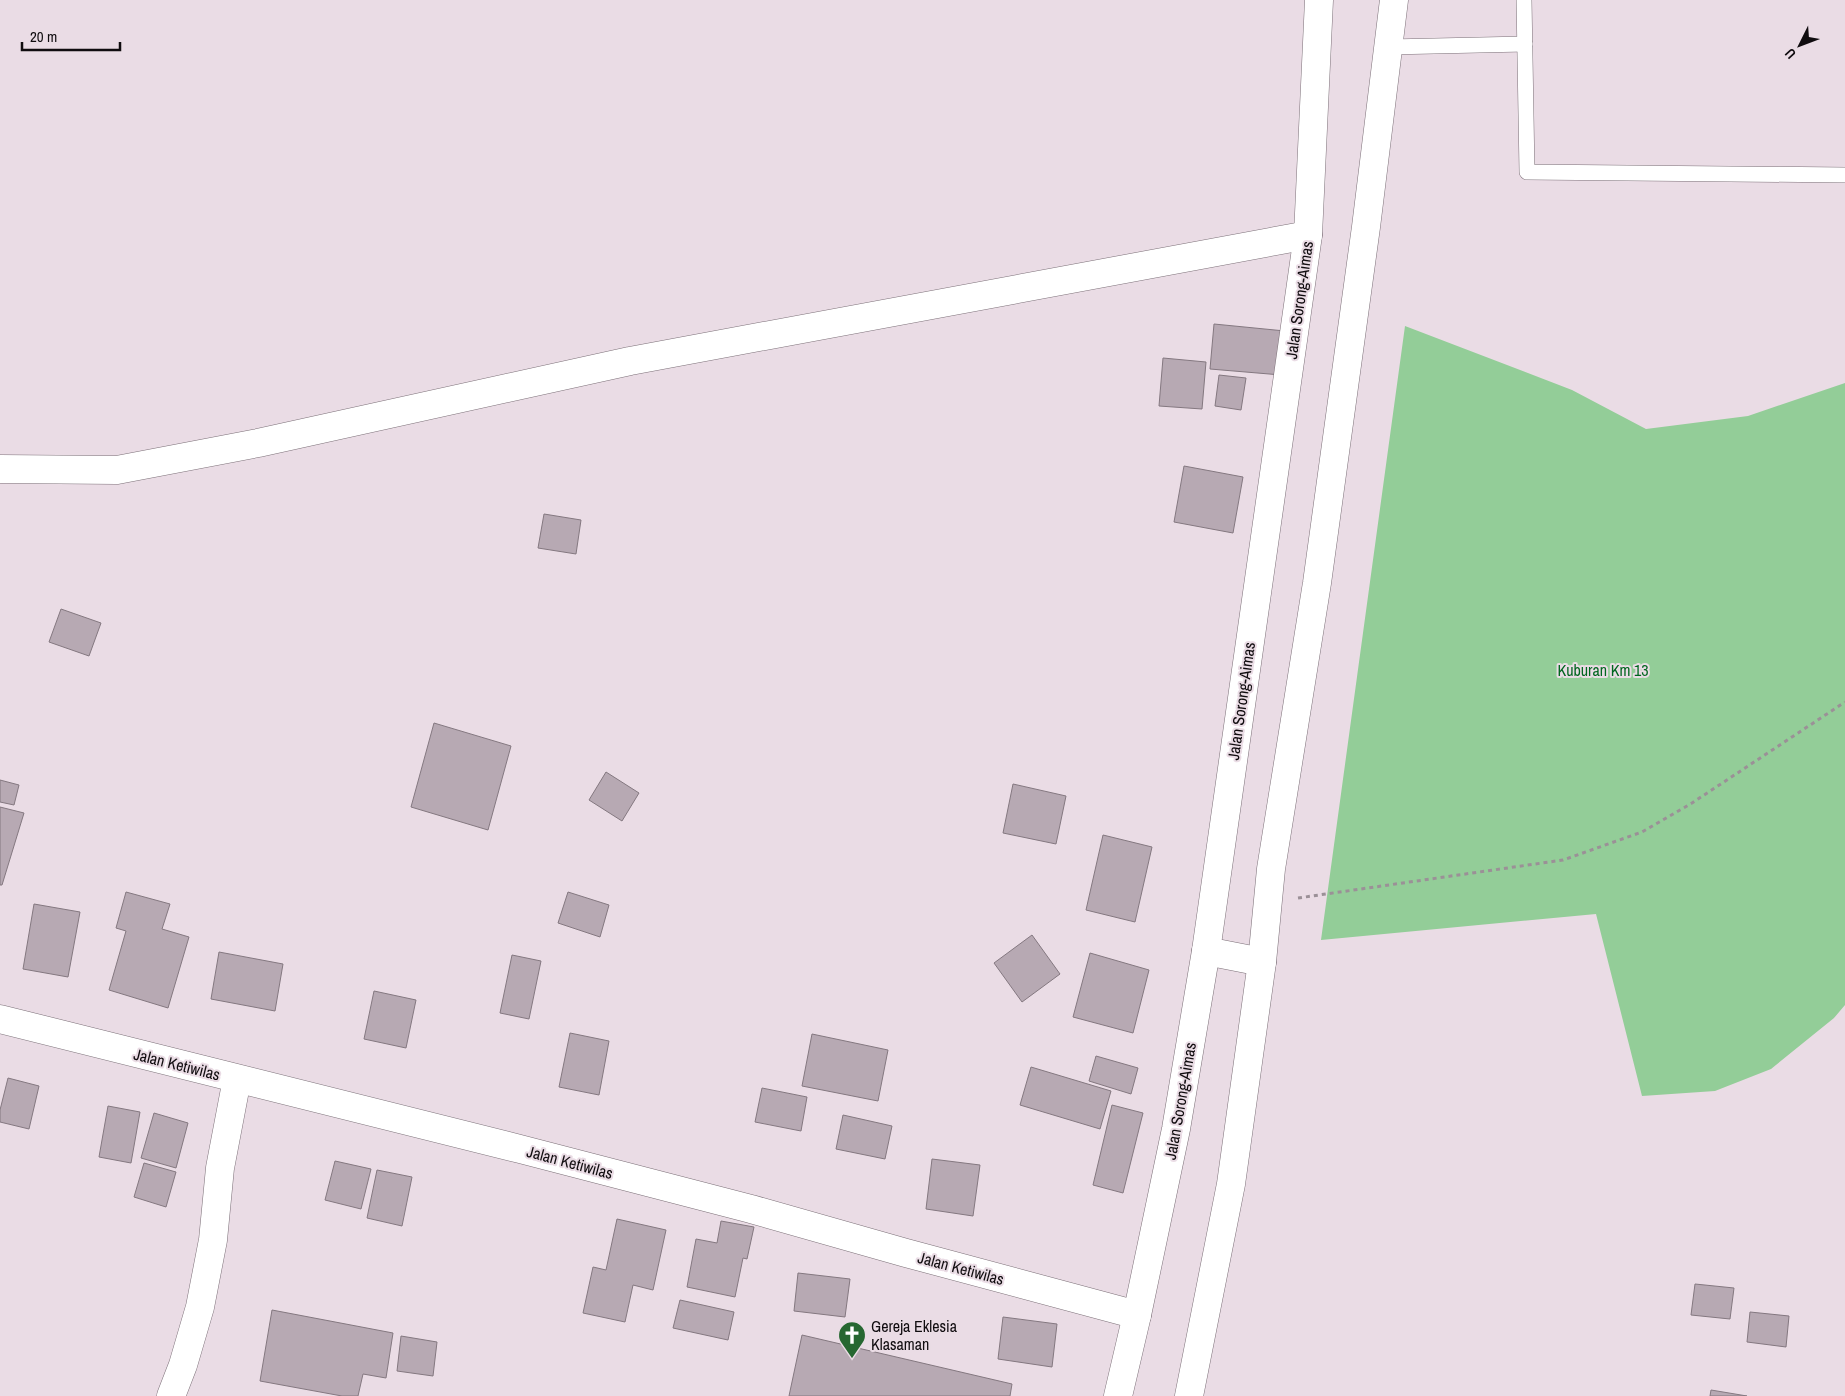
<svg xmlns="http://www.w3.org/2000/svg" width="1845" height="1396" viewBox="0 0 1845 1396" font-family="'Archivo Narrow',sans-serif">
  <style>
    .green { fill: #93cd98 }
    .building { fill: #b7a9b3; stroke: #847880 }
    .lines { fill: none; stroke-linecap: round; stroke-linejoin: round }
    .service-casing { stroke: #7c7078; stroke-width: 16 }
    .minor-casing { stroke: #7c7078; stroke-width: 29 }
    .trunk-casing { stroke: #7c7078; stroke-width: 29 }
    .path { stroke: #9b9097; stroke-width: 3; stroke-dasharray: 4 4; stroke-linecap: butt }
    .service { stroke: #fff; stroke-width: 15 }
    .minor { stroke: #fff; stroke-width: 28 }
    .trunk { stroke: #fff; stroke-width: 28 }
    .labels { text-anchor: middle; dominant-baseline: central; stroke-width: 4; stroke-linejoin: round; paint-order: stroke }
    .street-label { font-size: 16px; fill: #100c0f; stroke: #eadce5 }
    .park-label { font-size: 16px; fill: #00661f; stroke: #eadce5 }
    .poi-label { font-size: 16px; fill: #100c0f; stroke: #eadce5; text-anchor: start }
  </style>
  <rect width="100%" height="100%" fill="#eadce5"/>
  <!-- green -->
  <path class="green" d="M1405 326 1572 390 1646 429 1748 416 1845 383V1005L1834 1018 1771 1069 1715 1091 1642 1096 1596 914 1321 940Z"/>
  <!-- building -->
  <g class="building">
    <path d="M1214 324 1285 331 1281 375 1210 369Z"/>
    <path d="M1163 358 1206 362 1202 409 1159 406Z"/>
    <path d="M1219 375 1246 378 1241 410 1215 406Z"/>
    <path d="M1184 466 1243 477 1233 533 1174 522Z"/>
    <path d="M544 514 581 520 576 554 538 548Z"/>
    <path d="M61 609 101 623 89 656 49 642Z"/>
    <path d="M434 723 511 746 488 830 411 807Z"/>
    <path d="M606 772 639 793 622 821 589 800Z"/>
    <path d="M0 780 19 785 14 805 0 802Z"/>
    <path d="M1013 784 1066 796 1056 844 1003 833Z"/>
    <path d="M0 807 24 813 2 885H0Z"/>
    <path d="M1103 835 1152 847 1135 922 1086 910Z"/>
    <path d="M126 892 170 904 162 929 189 937 168 1008 109 990 126 931 116 928Z"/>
    <path d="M568 892 609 905 600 937 558 923Z"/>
    <path d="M34 904 80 912 68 977 23 969Z"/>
    <path d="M1032 935 1060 974 1022 1002 994 963Z"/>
    <path d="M219 952 283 964 275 1011 211 999Z"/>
    <path d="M1090 953 1149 970 1133 1033 1073 1017Z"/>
    <path d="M512 955 541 961 529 1019 500 1013Z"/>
    <path d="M374 991 416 1000 406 1048 364 1039Z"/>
    <path d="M570 1033 609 1041 599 1095 559 1087Z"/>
    <path d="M812 1034 888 1050 878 1101 802 1086Z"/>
    <path d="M1096 1056 1138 1068 1131 1094 1089 1081Z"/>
    <path d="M1031 1067 1111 1091 1100 1129 1020 1105Z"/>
    <path d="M8 1078 39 1086 29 1129 0 1122V1110Z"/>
    <path d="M762 1088 807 1097 801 1131 755 1122Z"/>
    <path d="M1112 1105 1143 1113 1123 1193 1093 1185Z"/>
    <path d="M108 1106 140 1112 131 1163 99 1157Z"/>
    <path d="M154 1113 188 1123 176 1168 141 1158Z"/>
    <path d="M843 1115 892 1126 885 1159 836 1149Z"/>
    <path d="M932 1159 980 1165 973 1216 926 1209Z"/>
    <path d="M335 1161 371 1169 361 1209 325 1200Z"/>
    <path d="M144 1163 176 1172 166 1207 134 1197Z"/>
    <path d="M377 1170 412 1177 402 1226 367 1218Z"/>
    <path d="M617 1219 666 1230 653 1290 633 1285 625 1322 583 1313 593 1267 606 1270Z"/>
    <path d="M721 1221 754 1227 747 1259 743 1258 735 1297 687 1287 696 1239 717 1243Z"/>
    <path d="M798 1273 850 1279 845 1317 794 1311Z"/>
    <path d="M1695 1284 1734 1288 1730 1319 1691 1315Z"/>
    <path d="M680 1300 734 1312 728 1340 673 1328Z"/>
    <path d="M272 1310 393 1333 386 1378 363 1374 358 1396H342L260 1381Z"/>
    <path d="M1750 1312 1789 1316 1786 1347 1747 1342Z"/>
    <path d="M1003 1317 1057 1324 1052 1367 998 1359Z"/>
    <path d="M802 1335 1012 1384 1010 1396H789Z"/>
    <path d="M401 1336 437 1342 433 1376 397 1371Z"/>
    <path d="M1711 1390 1747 1396H1710Z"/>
  </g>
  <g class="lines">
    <!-- service casing -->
    <g class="service-casing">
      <g id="service">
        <path d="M1524 0 1527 172 1845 175"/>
        <path d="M1389 47 1525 44"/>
      </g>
    </g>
    <!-- minor casing -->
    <g class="minor-casing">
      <g id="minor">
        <path d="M0 469 117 470 258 443 630 361 1308 235"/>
        <path d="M0 1019 520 1149 751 1209 906 1253 1137 1315"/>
        <path d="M171 1396 183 1365 200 1307 213 1240 220 1168 237 1079"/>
      </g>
    </g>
    <!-- trunk casing -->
    <g class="trunk-casing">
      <g id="trunk">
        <path d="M1206 951 1262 962"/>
        <path d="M1118 1396 1137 1315 1176 1129 1206 951 1308 235 1319 0"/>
        <path d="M1189 1396 1231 1184 1262 962 1271 869 1317 583 1366 227 1394 0"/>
      </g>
    </g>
    <!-- path -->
    <path class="path" d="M1298 898 1563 860 1642 832 1692 803 1845 702"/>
    <!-- service -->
    <use href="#service" class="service"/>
    <!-- minor -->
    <use href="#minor" class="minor"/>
    <!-- trunk -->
    <use href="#trunk" class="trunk"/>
  </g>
  <!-- icons -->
  <defs>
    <g id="church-pin" transform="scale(1.4375)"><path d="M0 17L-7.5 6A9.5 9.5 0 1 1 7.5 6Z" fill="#266731" stroke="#eadce5"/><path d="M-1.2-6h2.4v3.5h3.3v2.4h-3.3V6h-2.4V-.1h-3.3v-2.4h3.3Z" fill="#fff"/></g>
  </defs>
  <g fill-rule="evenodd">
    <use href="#church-pin" x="852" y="1335"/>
  </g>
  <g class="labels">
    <!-- street labels -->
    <g class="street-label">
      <text transform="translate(1299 300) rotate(-82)">Jalan Sorong-Aimas</text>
      <text transform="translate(1241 701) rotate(-82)">Jalan Sorong-Aimas</text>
      <text transform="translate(177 1064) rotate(14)">Jalan Ketiwilas</text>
      <text transform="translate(1180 1101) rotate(-80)">Jalan Sorong-Aimas</text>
      <text transform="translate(570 1162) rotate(15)">Jalan Ketiwilas</text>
      <text transform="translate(961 1268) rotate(15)">Jalan Ketiwilas</text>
    </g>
    <!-- park labels -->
    <g class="park-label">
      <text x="1603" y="670">Kuburan Km 13</text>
    </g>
    <!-- poi labels -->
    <g class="poi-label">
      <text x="871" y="1326">Gereja Eklesia<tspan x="871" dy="18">Klasaman</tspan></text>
    </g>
  </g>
  <!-- north arrow -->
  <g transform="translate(1800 45) rotate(228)" stroke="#eadce5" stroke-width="4" paint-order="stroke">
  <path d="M0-4L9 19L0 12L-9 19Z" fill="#100c0f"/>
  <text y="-8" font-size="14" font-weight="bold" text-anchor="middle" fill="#100c0f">U</text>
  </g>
  <!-- scale -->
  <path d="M22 42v8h98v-8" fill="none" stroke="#100c0f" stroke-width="2.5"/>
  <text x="30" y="42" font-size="15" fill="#100c0f" stroke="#eadce5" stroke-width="4" paint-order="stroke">20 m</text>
</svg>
